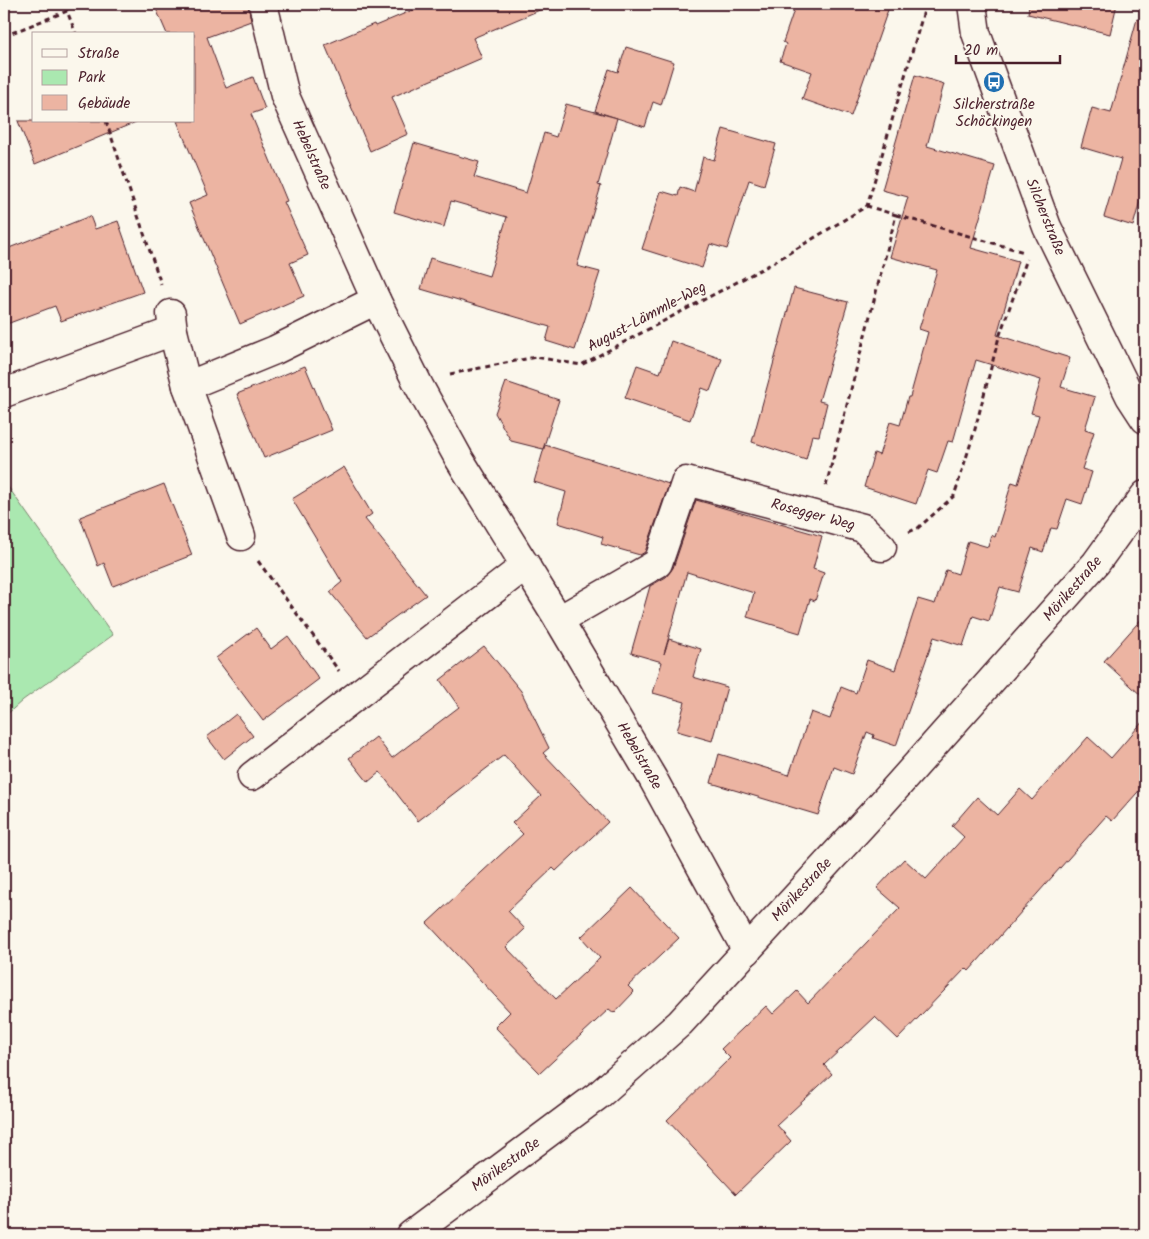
<svg xmlns="http://www.w3.org/2000/svg" width="1149" height="1239" viewBox="0 0 1149 1239" font-family="Kalam,sans-serif">
  <style>
    .green { fill: #aae8b0; stroke: #7a846e }
    .building { fill: #ecb4a2; stroke: #4a1f2b }
    .lines { fill: none; stroke-linecap: round; stroke-linejoin: round }
    .minor-casing { stroke: #4a1f2b; stroke-width: 31 }
    .path { stroke: #4a1f2b; stroke-width: 3; stroke-dasharray: 5 4; stroke-linecap: butt }
    .minor { stroke: #fbf7ec; stroke-width: 28 }
    .labels { text-anchor: middle; dominant-baseline: central; stroke-width: 4; stroke-linejoin: round; paint-order: stroke }
    .poi-label { font-size: 15px; fill: #4a1f2b; stroke: #fbf7ec }
    .street-label { font-size: 15px; fill: #4a1f2b; stroke: #fbf7ec }
  </style>
  <rect width="100%" height="100%" fill="#fbf7ec"/>
  <filter id="ink" filterUnits="userSpaceOnUse"><feTurbulence type="fractalNoise" baseFrequency=".02" numOctaves="2"/><feDisplacementMap in="SourceGraphic" scale="10" xChannelSelector="R" yChannelSelector="G"/><feConvolveMatrix kernelMatrix="1 2 1 2 8 2 1 2 1" color-interpolation-filters="sRGB"/></filter>
  <g filter="url(#ink)">
    <!-- green -->
    <path class="green" d="M4 481 113 635 23 700 4 717Z"/>
    <!-- building -->
    <g class="building">
      <path d="M154 4H248L251 21 207 37 226 88 253 77 265 109 251 114 287 201 284 202 308 255 290 263 304 296 240 324 189 203 208 195 177 121H194V34H167Z"/>
      <path d="M427 4H554L473 38 482 58 392 97 408 134 370 151 325 45 374 24 375 26Z"/>
      <path d="M796 4H890L851 116 802 99 812 72 780 61 786 44 783 42Z"/>
      <path d="M1029 4H1117L1110 34 1028 14Z"/>
      <path d="M1137 19 1145 20V183L1133 226 1104 217 1121 159 1081 147 1092 108 1111 113Z"/>
      <path d="M626 47 674 62 661 105 653 102 645 127 595 111 609 69 618 72Z"/>
      <path d="M915 75 944 84 927 146 995 166 971 248 1018 261 997 335 1070 358 1061 387 1095 397 1085 429 1094 432 1082 469 1092 472 1082 504 1067 499 1057 529 1051 528 1043 552 1032 548 1018 592 1000 587 989 621 973 616 963 646 934 637 896 746 873 738 874 735 867 732 852 774 834 767 818 815 711 783 719 754 789 775 811 712 830 719 841 687 856 693 867 660 895 670 918 599 935 604 946 570 958 574 968 541 988 547 991 535 995 537 1012 482 1018 484 1039 415 1031 413 1041 380 976 360 953 442 948 441 937 473 928 470 916 504 864 487 874 453 879 455 890 422 900 425 908 397H910L928 332 919 329 937 270 890 257 908 197 882 190Z"/>
      <path d="M566 104 617 118 598 185 601 186 577 266 600 272 575 350 546 341 550 327 421 289 430 258 489 276 507 217 451 201 444 227 394 212 414 143 479 162 474 177 526 193 544 133 556 137Z"/>
      <path d="M18 121H136V122L35 164Z"/>
      <path d="M723 129 776 144 764 185 749 180 727 249 710 244 702 268 642 249 661 191 678 196 680 187 694 192 703 157 714 160Z"/>
      <path d="M90 216 95 229 118 221 143 292 61 321 55 306 4 325V250Z"/>
      <path d="M794 288 848 302 819 401 827 403 819 436 812 435 806 460 752 442Z"/>
      <path d="M671 341 722 359 710 391 702 388 690 420 625 398 637 365 660 373Z"/>
      <path d="M305 366 332 430 264 458 237 394Z"/>
      <path d="M506 382 559 400 543 449 511 441 495 413Z"/>
      <path d="M545 445 669 484 645 552 640 555 601 544 603 537 558 523 566 492 534 482Z"/>
      <path d="M344 467 372 514 365 519 426 595 367 637 330 592 342 582 292 499Z"/>
      <path d="M164 484 192 555 113 586 104 563 98 566 80 517Z"/>
      <path d="M696 500 822 536 813 569 824 573 815 601 810 599 800 633 747 617 754 593 687 572 664 654 669 639 701 649 693 677 727 687 712 741 677 731 685 702 653 693 662 662 631 653 650 586 666 577 673 568Z"/>
      <path d="M1145 615V699L1104 661Z"/>
      <path d="M256 628 271 649 288 636 319 679 263 721 216 658Z"/>
      <path d="M484 646 521 691 549 748 543 753 608 822 556 871 553 868 508 911 525 929 506 947 556 999 600 958 581 937 632 888 679 938 628 986 634 992 614 1013 609 1009 540 1073 495 1027 510 1012 427 923 523 834 512 823 541 796 504 755 418 821 380 772 368 782 349 758 376 737 392 758 459 707 440 680Z"/>
      <path d="M236 714 253 736 224 759 207 737Z"/>
      <path d="M1145 719V784L1112 821 1106 816 969 971 966 968 898 1039 875 1017 824 1065 832 1074 777 1125 791 1141 736 1194 667 1120 730 1058 721 1049 766 1006 773 1014 797 991 808 1003 900 908 877 888 904 859 926 879 964 837 952 826 977 797 997 815 1020 789 1032 800 1088 737 1111 758Z"/>
    </g>
    <g class="lines">
      <!-- minor casing -->
      <g class="minor-casing">
        <g id="minor">
          <path d="M263 4 285 96 376 300 419 386 458 457 559 620 653 779 747 951"/>
          <path d="M972 4 976 33 1047 227 1130 396 1145 419"/>
          <path d="M171 314 173 331 187 386"/>
          <path d="M4 393 173 331"/>
          <path d="M241 536 187 386 275 350 376 300"/>
          <path d="M559 620 658 563 686 481 863 528 882 547"/>
          <path d="M252 776 526 565"/>
          <path d="M411 1235 600 1094 680 1023 876 810 1096 563 1145 495"/>
        </g>
      </g>
      <!-- path -->
      <g class="path">
        <path d="M4 36 67 11 76 34"/>
        <path d="M106 121 161 284"/>
        <path d="M896 215 1024 252"/>
        <path d="M450 374 536 357 581 365 771 264 867 206 926 4"/>
        <path d="M826 486 896 215 867 206"/>
        <path d="M909 532 918 528 954 496 974 433 999 337 1027 259"/>
        <path d="M258 561 339 671"/>
      </g>
      <!-- minor -->
      <use href="#minor" class="minor"/>
    </g>
  </g>
  <!-- icons -->
  <defs>
    <g id="bus-disc" transform="scale(1.125)"><circle r="9.5" fill="#1f6fb2" stroke="#fbf7ec"/><path d="M-5-6H5V4H4V6H2V4H-2V6H-4V4H-5ZM-3.5-4V0h7V-4ZM-3.5 1.2v1.5H-2V1.2ZM2 1.2v1.5H3.5V1.2Z" fill="#fff"/></g>
  </defs>
  <g fill-rule="evenodd">
    <use href="#bus-disc" x="994" y="82"/>
  </g>
  <g class="labels">
    <!-- poi labels -->
    <g class="poi-label">
      <text x="994" y="105">Silcherstraße<tspan x="994" dy="17">Schöckingen</tspan></text>
    </g>
    <!-- street labels -->
    <g class="street-label">
      <text transform="translate(311 155) rotate(66)">Hebelstraße</text>
      <text transform="translate(1045 217) rotate(68)">Silcherstraße</text>
      <text transform="translate(647 317) rotate(-28)">August-Lämmle-Weg</text>
      <text transform="translate(813 515) rotate(15)">Rosegger Weg</text>
      <text transform="translate(1073 589) rotate(-49)">Mörikestraße</text>
      <text transform="translate(639 756) rotate(60)">Hebelstraße</text>
      <text transform="translate(802 890) rotate(-47)">Mörikestraße</text>
      <text transform="translate(506 1165) rotate(-36)">Mörikestraße</text>
    </g>
  </g>
  <!-- margin -->
  <rect width="1149" height="1239" fill="none" stroke="#fbf7ec" stroke-width="20"/>
  <rect x="10" y="10" width="1129" height="1219" fill="none" stroke="#4a1f2b" stroke-width="2" filter="url(#ink)"/>
  <!-- legend -->
  <rect x="32" y="32" width="162" height="90" fill="#fbf7ec" stroke="#b4a19f"/>
  <rect x="42" y="49" width="25" height="8" fill="#fbf7ec" stroke="#b4a19f"/>
  <text x="78" y="58" font-size="15" fill="#4a1f2b">Straße</text>
  <rect x="42" y="70" width="25" height="15" fill="#aae8b0" stroke="#b4a19f"/>
  <text x="78" y="82" font-size="15" fill="#4a1f2b">Park</text>
  <rect x="42" y="95" width="25" height="15" fill="#ecb4a2" stroke="#b4a19f"/>
  <text x="78" y="108" font-size="15" fill="#4a1f2b">Gebäude</text>
  <!-- scale -->
  <path d="M956 55v8h104v-8" fill="none" stroke="#4a1f2b" stroke-width="2.5"/>
  <text x="964" y="55" font-size="15" fill="#4a1f2b" stroke="#fbf7ec" stroke-width="4" paint-order="stroke">20 m</text>
</svg>
